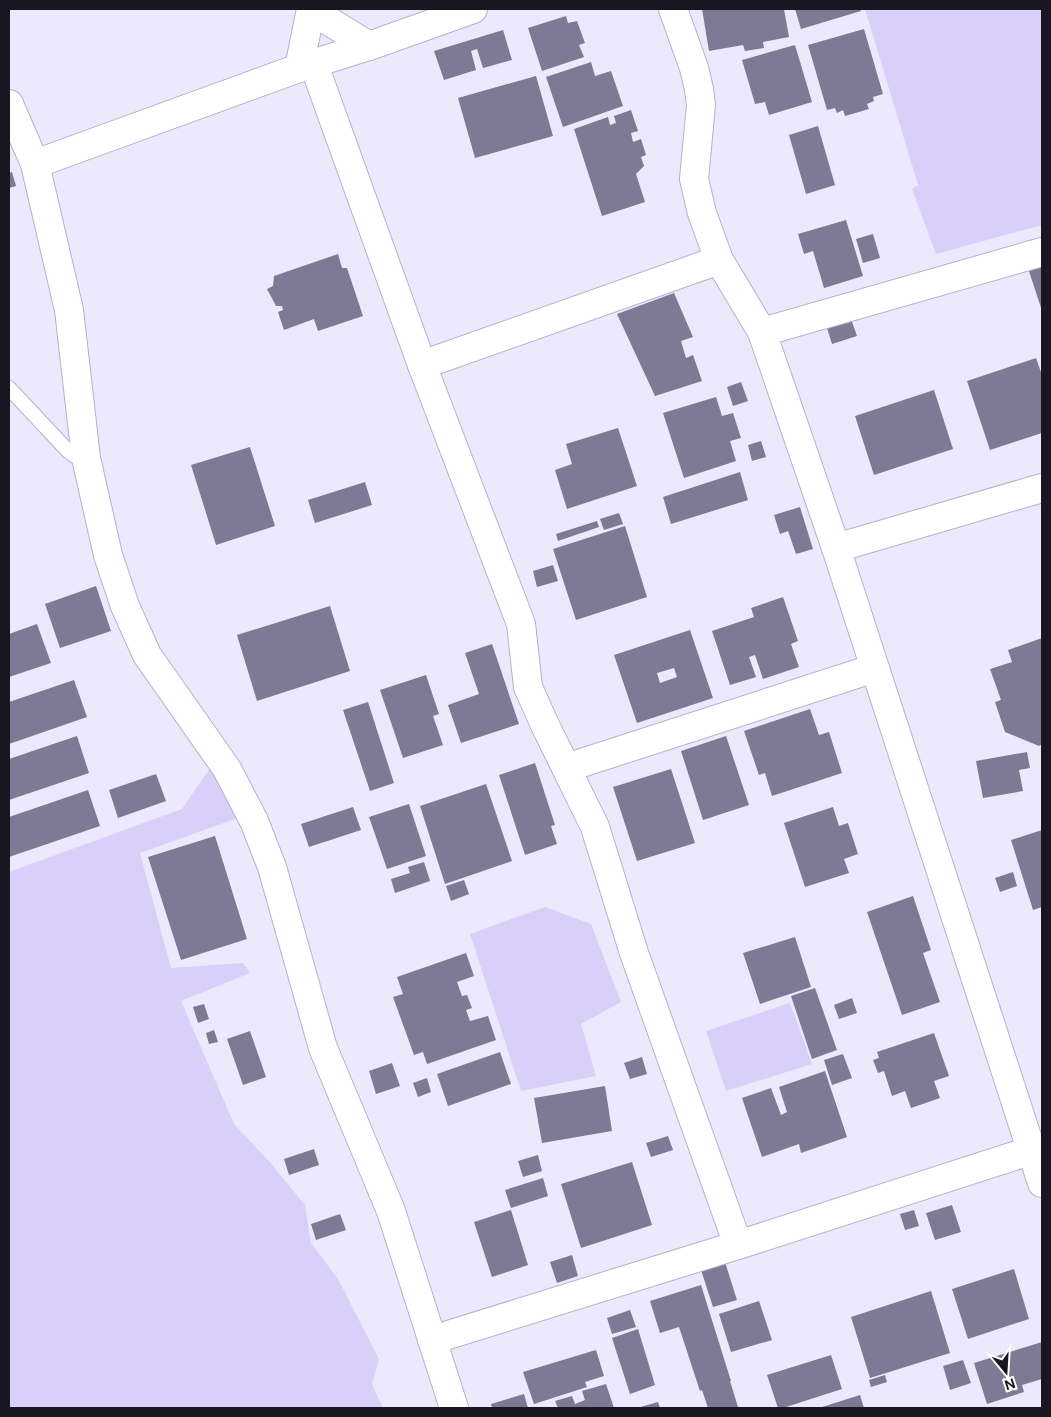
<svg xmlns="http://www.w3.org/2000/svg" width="1051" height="1417" viewBox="0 0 1051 1417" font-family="'DM Sans',sans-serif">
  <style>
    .green { fill: #d8d0f8 }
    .building { fill: #7e7994; fill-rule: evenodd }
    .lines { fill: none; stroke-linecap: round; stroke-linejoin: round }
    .lane-casing { stroke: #b6b0cd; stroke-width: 16 }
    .street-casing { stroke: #b6b0cd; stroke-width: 30 }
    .lane { stroke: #fff; stroke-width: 14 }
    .street { stroke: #fff; stroke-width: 28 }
  </style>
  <rect width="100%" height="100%" fill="#ede9fc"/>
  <!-- green -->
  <g class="green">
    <path d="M865 9H1042V225L936 254 912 189 918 185Z"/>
    <path d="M214 762 246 815 140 853 171 968 243 963 250 973 181 1001 234 1124 268 1160 305 1205 311 1243 338 1279 379 1359 372 1384 383 1408H9V872L182 809Z"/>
    <path d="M545 907 591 924 621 1002 581 1024 596 1076 521 1091 470 934Z"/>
    <path d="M790 1003 812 1064 726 1091 706 1031Z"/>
  </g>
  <!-- building -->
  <g class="building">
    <path d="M702 9H784L789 37 763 42 764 48 745 51 743 45 709 51Z"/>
    <path d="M795 9H860L861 11 801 29Z"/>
    <path d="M566 16 568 23 577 21 585 43 579 45 584 57 542 71 528 28Z"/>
    <path d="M864 29 883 94 873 97 874 101 867 104 869 109 845 116 843 110 837 113 835 108 827 110 808 45Z"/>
    <path d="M503 30 512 60 483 68 477 49 471 51 476 70 444 80 434 51Z"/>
    <path d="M795 45 812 102 769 115 765 102 755 104 742 60Z"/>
    <path d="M591 62 595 76 611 71 623 106 563 127 546 77Z"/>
    <path d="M536 76 553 136 475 158 458 98Z"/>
    <path d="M631 110 638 131 631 133 633 142 641 139 646 155 641 157 644 166 636 174 645 202 602 216 574 129 608 117 610 125 616 123 614 116Z"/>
    <path d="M818 126 835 185 806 194 789 135Z"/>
    <path d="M12 172 16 186 9 188V173Z"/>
    <path d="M846 220 863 276 824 288 813 251 804 254 798 234Z"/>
    <path d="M873 234 880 258 863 263 856 239Z"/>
    <path d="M338 254 342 268H347L363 316 318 331 314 319 284 330 278 312 283 310 282 306H276L267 289 273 286 274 276Z"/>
    <path d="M1042 259V311L1027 265Z"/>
    <path d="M674 293 693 337 681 341 686 358 693 355 702 381 655 396 617 314Z"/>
    <path d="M850 316 857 336 832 344 826 325Z"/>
    <path d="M1036 358 1042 375V433L990 450 967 381Z"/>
    <path d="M741 382 748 401 733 406 727 387Z"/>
    <path d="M934 390 953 449 874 475 855 416Z"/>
    <path d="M716 397 722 416 733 413 741 438 730 441 736 461 684 478 663 413Z"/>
    <path d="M618 428 637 486 567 509 555 470 572 464 566 444Z"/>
    <path d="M761 441 766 457 752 461 748 445Z"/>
    <path d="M250 447 275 526 216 545 191 465Z"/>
    <path d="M740 472 748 500 671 524 663 497Z"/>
    <path d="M365 482 372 505 315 523 308 500Z"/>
    <path d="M800 507 813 549 796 554 788 531 780 534 774 515Z"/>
    <path d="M619 513 623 524 604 530 600 519Z"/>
    <path d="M597 521 599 527 558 541 556 534Z"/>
    <path d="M625 526 647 597 576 620 553 549Z"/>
    <path d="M553 565 558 581 537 587 533 571Z"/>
    <path d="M96 586 111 631 60 648 45 604Z"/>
    <path d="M783 597 798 641 791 644 799 667 763 679 755 655 749 657 756 677 730 685 712 631 754 617 751 608Z"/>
    <path d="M330 606 350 671 257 701 237 635Z"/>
    <path d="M37 624 51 663 9 677V634Z"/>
    <path d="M690 630 713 698 637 723 614 655ZM674 668 677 677 660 683 657 673Z"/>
    <path d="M1042 638V744L1039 746 1005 732 995 702 1001 700 990 669 1012 662 1008 650Z"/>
    <path d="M492 644 519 724 461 743 448 705 479 694 465 653Z"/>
    <path d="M426 675 439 714 433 716 443 745 403 758 380 690Z"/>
    <path d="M74 680 87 717 9 744V702Z"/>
    <path d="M368 702 394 783 370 791 343 710Z"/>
    <path d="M810 709 819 735 829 732 842 773 772 796 765 773 759 775 744 731Z"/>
    <path d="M77 736 89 773 9 800V759Z"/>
    <path d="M726 736 749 805 703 820 681 751Z"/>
    <path d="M1027 752 1030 768 1019 770 1023 791 983 798 976 761Z"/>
    <path d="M535 763 555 825 551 826 557 844 525 855 499 775Z"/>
    <path d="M671 769 695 843 637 861 613 787Z"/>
    <path d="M156 774 166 801 118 818 109 790Z"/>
    <path d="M486 784 512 861 445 884 420 806Z"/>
    <path d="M88 790 100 826 9 857V817Z"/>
    <path d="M409 804 426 856 387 869 369 817Z"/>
    <path d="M353 807 361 830 309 847 301 824Z"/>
    <path d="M833 807 839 826 848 823 858 854 844 859 849 873 805 887 784 823Z"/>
    <path d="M1042 830V907L1033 910 1011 840Z"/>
    <path d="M215 836 247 939 181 960 148 857Z"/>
    <path d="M424 862 430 881 395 893 391 879 410 873 408 867Z"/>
    <path d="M1013 872 1017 886 1000 892 995 878Z"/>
    <path d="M464 880 469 894 451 901 446 886Z"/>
    <path d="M913 896 931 950 923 953 940 1002 902 1015 867 912Z"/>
    <path d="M795 937 811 987 760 1004 743 953Z"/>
    <path d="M466 953 474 976 457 982 462 996 467 995 472 1008 466 1010 470 1021 488 1016 496 1040 427 1064 423 1052 414 1055 393 997 403 994 397 977Z"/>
    <path d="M815 988 837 1050 812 1059 791 996Z"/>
    <path d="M852 998 857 1013 839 1019 834 1005Z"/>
    <path d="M204 1004 209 1019 198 1023 193 1007Z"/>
    <path d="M214 1030 218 1042 209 1044 206 1033Z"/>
    <path d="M250 1031 266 1077 243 1085 227 1039Z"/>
    <path d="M934 1033 949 1076 934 1081 940 1098 911 1108 905 1091 892 1096 884 1071 878 1073 873 1060 879 1058 877 1052Z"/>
    <path d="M500 1052 511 1084 448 1106 437 1074Z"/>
    <path d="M843 1054 852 1078 832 1085 824 1060Z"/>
    <path d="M642 1057 647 1074 630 1079 624 1063Z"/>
    <path d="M392 1063 400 1086 376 1094 369 1071Z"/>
    <path d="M825 1071 847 1137 801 1153 799 1144 762 1157 742 1098 771 1088 781 1115 787 1112 779 1087Z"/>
    <path d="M427 1078 431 1092 418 1097 413 1083Z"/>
    <path d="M605 1086 612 1131 542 1143 534 1098Z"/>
    <path d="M668 1136 673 1150 651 1157 646 1143Z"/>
    <path d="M314 1149 319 1165 289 1175 284 1159Z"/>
    <path d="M538 1155 542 1171 523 1177 518 1161Z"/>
    <path d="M632 1162 652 1225 581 1248 561 1184Z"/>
    <path d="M543 1178 548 1196 511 1208 505 1190Z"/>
    <path d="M952 1205 961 1232 935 1240 926 1213Z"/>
    <path d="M511 1210 528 1265 492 1277 474 1222Z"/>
    <path d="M914 1210 919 1226 905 1230 900 1214Z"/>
    <path d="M340 1214 346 1230 316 1240 311 1224Z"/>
    <path d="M572 1255 578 1276 557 1283 550 1262Z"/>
    <path d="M725 1262 737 1300 713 1307 701 1270Z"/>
    <path d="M1014 1269 1029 1319 968 1339 952 1289Z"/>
    <path d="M701 1285 731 1381H730L738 1407 735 1408H708L702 1390 700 1391 679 1327 660 1333 650 1301Z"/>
    <path d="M931 1291 950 1353 870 1378 851 1317Z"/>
    <path d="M759 1301 772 1340 731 1352 719 1314Z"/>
    <path d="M630 1310 636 1327 612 1334 607 1318Z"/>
    <path d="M638 1329 655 1385 630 1394 612 1338Z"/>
    <path d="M1042 1342V1379L1022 1385 1024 1392 987 1404 974 1363Z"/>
    <path d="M596 1350 604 1376 585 1382 587 1387 534 1404 523 1372Z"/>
    <path d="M831 1355 842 1389 783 1408H778L767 1375Z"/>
    <path d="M963 1360 971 1383 950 1390 943 1366Z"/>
    <path d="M885 1375 887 1382 871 1387 869 1380Z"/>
    <path d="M606 1384 614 1408H558L555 1401 572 1396 575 1404 585 1400 582 1391Z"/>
    <path d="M524 1394 528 1408H492L491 1404Z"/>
    <path d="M860 1395 864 1408H819Z"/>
    <path d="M658 1402 660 1408H637Z"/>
  </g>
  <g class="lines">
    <!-- lane casing -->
    <g class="lane-casing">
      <path id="lane" d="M9 388 68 451 75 456 86 458"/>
    </g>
    <!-- street casing -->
    <g class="street-casing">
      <g id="street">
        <path d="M673 9 694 68 699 89 701 105 694 179 702 213 719 260 762 332 836 548 1042 1183"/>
        <path d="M311 10 369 46"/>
        <path d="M314 65 422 365 521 624 528 687 544 723 595 827 634 953 738 1245"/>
        <path d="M299 68 311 9"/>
        <path d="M9 104 35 164 69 310 86 458 108 555 125 606 147 655 227 769 254 821 272 867 323 1048 391 1211 454 1408"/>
        <path d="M35 164 299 68 369 46 473 9"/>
        <path d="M762 332 1042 252"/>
        <path d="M422 365 719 260"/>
        <path d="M836 548 1042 488"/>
        <path d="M566 768 875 668"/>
        <path d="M432 1340 738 1245 1042 1147"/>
      </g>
    </g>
    <!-- lane -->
    <use href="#lane" class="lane"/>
    <!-- street -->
    <use href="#street" class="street"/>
  </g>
  <!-- border -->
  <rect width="1051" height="1417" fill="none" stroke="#181621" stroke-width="20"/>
  <!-- north arrow -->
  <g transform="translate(1006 1372) rotate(162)" stroke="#ffffff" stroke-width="4" paint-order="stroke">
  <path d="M0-4L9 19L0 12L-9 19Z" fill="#181621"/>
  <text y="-8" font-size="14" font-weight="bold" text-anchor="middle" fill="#181621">N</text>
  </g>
</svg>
